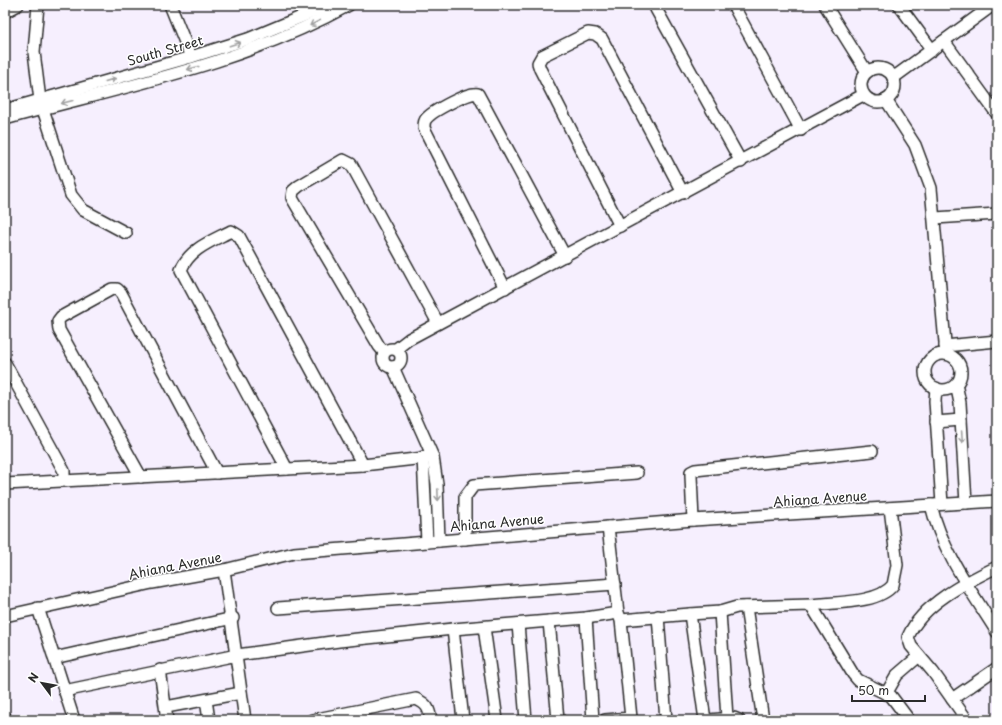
<svg xmlns="http://www.w3.org/2000/svg" width="1002" height="725" viewBox="0 0 1002 725" font-family="'Playpen Sans',sans-serif">
  <style>
    .lines { fill: none; stroke-linecap: round; stroke-linejoin: round }
    .minor-casing { stroke: #2b2b2b; stroke-width: 14 }
    .minor { stroke: #fff; stroke-width: 11 }
    .oneway { stroke: #a0a0a0 }
    .labels { text-anchor: middle; dominant-baseline: central; stroke-width: 3; stroke-linejoin: round; paint-order: stroke }
    .street-label { font-size: 13px; fill: #2b2b2b; stroke: #fff }
  </style>
  <rect width="100%" height="100%" fill="#f6effe"/>
  <filter id="ink" filterUnits="userSpaceOnUse"><feTurbulence type="fractalNoise" baseFrequency=".025" numOctaves="2"/><feDisplacementMap in="SourceGraphic" scale="8" xChannelSelector="R" yChannelSelector="G"/><feConvolveMatrix kernelMatrix="1 2 1 2 8 2 1 2 1" color-interpolation-filters="sRGB"/></filter>
  <g filter="url(#ink)">
    <g class="lines">
      <!-- minor casing -->
      <g class="minor-casing">
        <g id="minor">
          <path d="M38 5 34 52 40 100 71 195 83 210 126 233"/>
          <path d="M170 5 191 57"/>
          <path d="M656 5V9L741 162"/>
          <path d="M733 5 801 130"/>
          <path d="M825 5 867 72"/>
          <path d="M899 5 932 50"/>
          <path d="M5 12 18 5"/>
          <path d="M944 41 997 114"/>
          <circle cx="878" cy="85" r="17"/>
          <path d="M893 78 993 5"/>
          <path d="M886 100 915 145 931 188 946 354"/>
          <path d="M5 110 191 57 248 39 330 5"/>
          <path d="M5 119C121 87 243 64 349 5"/>
          <path d="M935 218 997 214"/>
          <path d="M620 226 540 69 538 63 542 56 588 33 595 34 602 39 683 193"/>
          <path d="M505 288 424 128C424 126 424 121 426 119 431 112 471 90 478 94L565 256"/>
          <path d="M945 346 997 341"/>
          <circle cx="392" cy="358" r="9"/>
          <path d="M396 349 409 339 863 95"/>
          <path d="M384 352 379 346 292 198 293 191 299 186 343 160 351 164 438 323"/>
          <circle cx="943" cy="372" r="18"/>
          <path d="M5 363 64 471V481"/>
          <path d="M393 367 433 457 437 484 439 541"/>
          <path d="M956 384 960 403 966 503"/>
          <path d="M936 388 935 401 942 504"/>
          <path d="M936 422 961 420"/>
          <path d="M423 457 427 542"/>
          <path d="M287 469 181 270C189 249 212 241 231 231L239 236 363 465"/>
          <path d="M141 477 59 330 58 321 61 317 112 289H117L121 293 217 473"/>
          <path d="M5 484 363 465 433 457"/>
          <path d="M931 505C942 552 972 592 997 632"/>
          <path d="M693 520 691 476V472L695 470 872 451"/>
          <path d="M465 539V497L474 485 637 473"/>
          <path d="M224 570 245 720"/>
          <path d="M811 605C835 602 878 604 893 585L897 565 890 508"/>
          <path d="M746 607 763 720"/>
          <path d="M38 608 74 720"/>
          <path d="M278 608 615 584"/>
          <path d="M720 612 727 718"/>
          <path d="M690 614 720 612 737 607 811 605 853 674 858 680 891 696 909 720"/>
          <path d="M5 616 152 583 224 570 294 553 693 520 997 501"/>
          <path d="M658 616 666 720"/>
          <path d="M586 618 593 720"/>
          <path d="M621 620 690 614 705 720"/>
          <path d="M549 621 558 720"/>
          <path d="M518 624 526 720"/>
          <path d="M484 627 497 720"/>
          <path d="M453 629 463 720"/>
          <path d="M54 658 233 618"/>
          <path d="M160 670 167 720"/>
          <path d="M64 691 237 655 339 641 453 629 586 618 618 613"/>
          <path d="M886 694 897 675 919 656"/>
          <path d="M952 699 997 668"/>
          <path d="M206 700 209 720"/>
          <path d="M166 707 241 693"/>
          <path d="M5 717 6 720"/>
          <path d="M312 720 416 699C427 704 429 708 431 720"/>
          <path d="M605 720 631 718 621 620 618 613 608 527"/>
          <path d="M708 720 734 718 739 720"/>
          <path d="M967 720 933 672 911 646 908 637C922 604 966 582 997 567"/>
        </g>
      </g>
      <!-- minor -->
      <use href="#minor" class="minor"/>
    </g>
    <!-- one-way arrows -->
    <defs><path id="oneway-shaft" d="M-6 0H5M1.5-3L5.5 0L1.5 3" fill="none" stroke-width="1.6" stroke-linecap="round" stroke-linejoin="round"/></defs>
    <g class="oneway">
      <use href="#oneway-shaft" transform="translate(315 23) rotate(153)"/>
      <use href="#oneway-shaft" transform="translate(235 44) rotate(-18)"/>
      <use href="#oneway-shaft" transform="translate(193 68) rotate(165)"/>
      <use href="#oneway-shaft" transform="translate(110 80) rotate(-16)"/>
      <use href="#oneway-shaft" transform="translate(67 102) rotate(165)"/>
      <use href="#oneway-shaft" transform="translate(962 437) rotate(86)"/>
      <use href="#oneway-shaft" transform="translate(438 495) rotate(88)"/>
    </g>
  </g>
  <g class="labels">
    <!-- street labels -->
    <g class="street-label">
      <text transform="translate(165 50) rotate(-16)">South Street</text>
      <text transform="translate(820 498) rotate(-4)">Ahiana Avenue</text>
      <text transform="translate(497 522) rotate(-5)">Ahiana Avenue</text>
      <text transform="translate(175 565) rotate(-11)">Ahiana Avenue</text>
    </g>
  </g>
  <!-- margin -->
  <rect width="1002" height="725" fill="none" stroke="#fff" stroke-width="20"/>
  <rect x="10" y="10" width="982" height="705" fill="none" stroke="#2b2b2b" stroke-width="1.5" filter="url(#ink)"/>
  <!-- north arrow -->
  <g transform="translate(42 683) rotate(302)" stroke="#ffffff" stroke-width="3" paint-order="stroke">
  <path d="M0-3L7 15L0 10L-7 15Z" fill="#2b2b2b"/>
  <text y="-6" font-size="11" font-weight="bold" text-anchor="middle" fill="#2b2b2b">N</text>
  </g>
  <!-- scale -->
  <path d="M852 695v6h73v-6" fill="none" stroke="#2b2b2b" stroke-width="2"/>
  <text x="858" y="695" font-size="12" fill="#2b2b2b" stroke="#ffffff" stroke-width="3" paint-order="stroke">50 m</text>
</svg>
